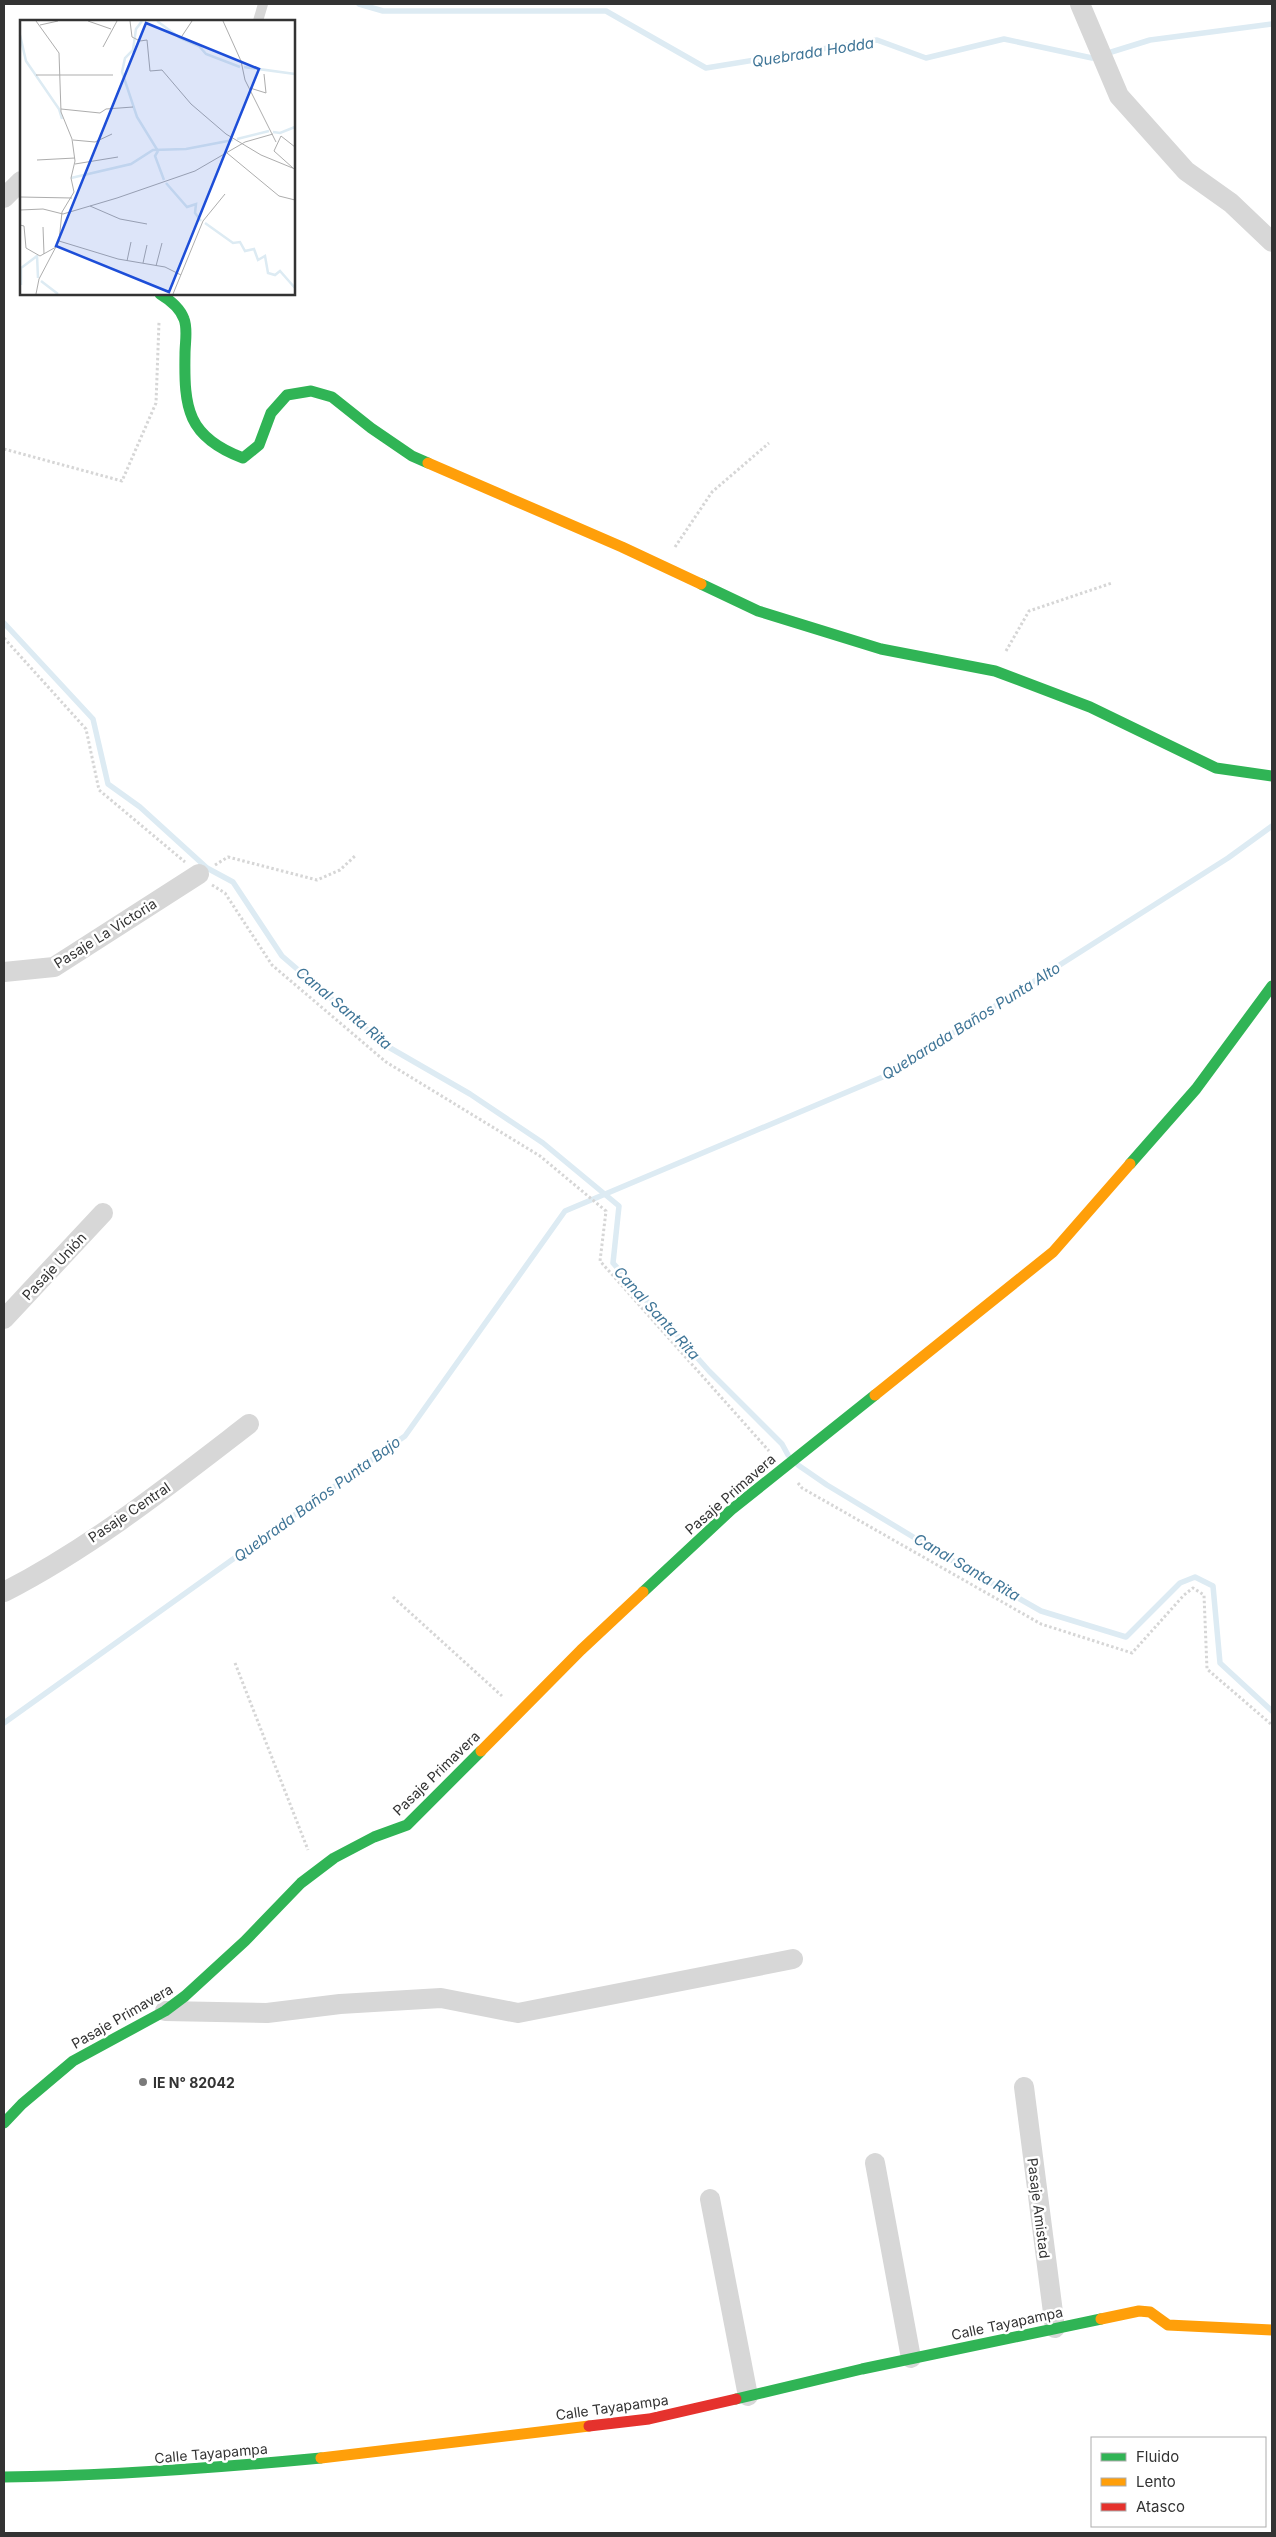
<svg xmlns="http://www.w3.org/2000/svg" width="1276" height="2537" viewBox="0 0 1276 2537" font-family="Inter,sans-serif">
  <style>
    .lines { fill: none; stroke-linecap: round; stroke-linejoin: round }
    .stream { stroke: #ddebf3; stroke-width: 5.5 }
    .path { stroke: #d6d6d6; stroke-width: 3; stroke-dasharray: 2.5 2.5; stroke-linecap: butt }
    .lane { stroke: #d7d7d7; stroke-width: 10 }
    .street { stroke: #d7d7d7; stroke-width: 20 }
    .fast { stroke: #30b455; stroke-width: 11 }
    .slow { stroke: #ff9f0a; stroke-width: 11 }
    .jam { stroke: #e5322d; stroke-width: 11 }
    .poi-dot { fill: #7a7a7a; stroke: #fff; stroke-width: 2 }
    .labels { text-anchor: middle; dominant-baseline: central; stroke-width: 5; stroke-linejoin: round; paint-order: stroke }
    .street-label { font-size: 14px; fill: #333; stroke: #fff }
    .poi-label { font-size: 14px; font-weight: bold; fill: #333; stroke: #fff; text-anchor: start }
    .water-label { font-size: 15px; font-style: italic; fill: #3f7597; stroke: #fff }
    .inset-river { fill: none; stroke: #ddebf3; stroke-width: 2.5 }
    .inset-road { fill: none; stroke: #adadad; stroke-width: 1 }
    .view { fill: #1d4ed8; fill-opacity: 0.15; stroke: #1d4ed8; stroke-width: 2.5 }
    .inset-edge { fill: none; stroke: #333; stroke-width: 2.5 }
  </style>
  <rect width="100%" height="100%" fill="#fff"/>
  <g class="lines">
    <!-- stream -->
    <g class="stream">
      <path d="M359 4 383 11H606L706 68 877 40 926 58 1004 39 1092 58 1150 40 1272 24"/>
      <path d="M4 623 93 719 108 784 140 807 207 868 233 882 282 956 385 1045 470 1094 543 1143 619 1206 613 1263 709 1371 782 1444 788 1455"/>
      <path d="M798 1465 827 1485 943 1555 1041 1611 1126 1637 1180 1583 1195 1577 1213 1586 1220 1663 1272 1711"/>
      <path d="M4 1723 405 1436 565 1211 885 1076 1228 858 1272 826"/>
    </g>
    <!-- path -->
    <g class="path">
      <path d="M4 449 122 481 156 403 159 322"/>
      <path d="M675 547 712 492 769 443"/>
      <path d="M4 638 86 729 99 790 185 862"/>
      <path d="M1006 651 1029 611 1112 583"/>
      <path d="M215 865 228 857 317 880 340 870 356 855"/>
      <path d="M212 885 225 893 272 965 386 1062 540 1156 606 1211 600 1261 769 1451"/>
      <path d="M798 1483 802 1488 1041 1624 1132 1653 1184 1595 1193 1588 1204 1595 1207 1669 1272 1725"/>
      <path d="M393 1597 502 1696"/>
      <path d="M235 1663 308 1850"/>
    </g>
    <!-- lane -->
    <path class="lane" d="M258 21 263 4"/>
    <!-- street -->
    <g class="street">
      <path d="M1080 4 1119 96 1186 171 1231 203 1272 242"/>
      <path d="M4 198 21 181"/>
      <path d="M4 972 54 967 199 874"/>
      <path d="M4 1319 103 1213"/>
      <path d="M4 1592C92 1547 171 1484 249 1424"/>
      <path d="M165 2011 267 2013 340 2004 441 1998 518 2013 793 1959"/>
      <path d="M1024 2087 1055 2328"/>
      <path d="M875 2163 911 2358"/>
      <path d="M710 2199 748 2396"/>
    </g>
    <!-- fast -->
    <g class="fast">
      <path d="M160 294C170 300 180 308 184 319 188 329 185 342 185 354 184 408 187 437 243 458L259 445 271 413 287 395 311 391 332 397 371 428 412 456 428 463"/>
      <path d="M701 584 758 611 881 649 995 671 1090 707 1216 768 1272 776"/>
      <path d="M1130 1164 1196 1089 1272 986"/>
      <path d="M643 1592 731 1510 875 1395"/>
      <path d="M4 2123 22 2104 73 2061 165 2011 185 1996 245 1941 301 1883 334 1858 374 1837 407 1825 481 1751"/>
      <path d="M736 2399 862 2369 1101 2319"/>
      <path d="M4 2477C110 2476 215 2468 321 2458"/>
    </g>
    <!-- slow -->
    <g class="slow">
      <path d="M428 463 622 547 701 584"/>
      <path d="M875 1395 1053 1252 1130 1164"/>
      <path d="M481 1751 581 1650 643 1592"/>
      <path d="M1101 2319 1139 2311 1150 2312 1168 2325 1272 2330"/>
      <path d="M321 2458 589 2426"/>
    </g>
    <!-- jam -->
    <path class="jam" d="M589 2426 649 2419 736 2399"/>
  </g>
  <!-- markers -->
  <circle class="poi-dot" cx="143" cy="2082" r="5"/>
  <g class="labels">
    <!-- street labels -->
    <g class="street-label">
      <text transform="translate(105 933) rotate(-32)">Pasaje La Victoria</text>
      <text transform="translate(54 1266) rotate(-47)">Pasaje Unión</text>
      <text transform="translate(730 1494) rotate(-41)">Pasaje Primavera</text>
      <text transform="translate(129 1512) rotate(-34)">Pasaje Central</text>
      <text transform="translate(436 1773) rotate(-44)">Pasaje Primavera</text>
      <text transform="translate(122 2016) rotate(-30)">Pasaje Primavera</text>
      <text transform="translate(1039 2208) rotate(83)">Pasaje Amistad</text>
      <text transform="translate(1007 2323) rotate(-12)">Calle Tayapampa</text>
      <text transform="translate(612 2407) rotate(-8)">Calle Tayapampa</text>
      <text transform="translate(211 2453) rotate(-5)">Calle Tayapampa</text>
    </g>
    <!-- poi labels -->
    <g class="poi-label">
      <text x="153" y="2082">IE N° 82042</text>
    </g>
    <!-- water labels -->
    <g class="water-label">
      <text transform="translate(813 52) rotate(-9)">Quebrada Hodda</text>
      <text transform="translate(344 1008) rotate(40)">Canal Santa Rita</text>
      <text transform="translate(971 1021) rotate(-32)">Quebarada Baños Punta Alto</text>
      <text transform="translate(657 1313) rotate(48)">Canal Santa Rita</text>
      <text transform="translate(317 1499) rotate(-36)">Quebrada Baños Punta Bajo</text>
      <text transform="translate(967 1567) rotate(30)">Canal Santa Rita</text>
    </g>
  </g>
  <!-- overview -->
  <g transform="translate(20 20)">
    <rect width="275" height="275" fill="#fff"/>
    <path class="inset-river" d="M122 1 116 9 113 30 105 38 102 52 117 97 138 131 135 136 144 160M137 1 160 18 179 26 186 34 220 47M0 15 6 41 39 89 42 99M224 47 275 54M253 112 260 113 275 107M217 119 249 111M51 158 111 144 133 130 166 129 213 120M146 163 167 187 176 184 175 193 181 201M185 203 213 223 220 222 225 231 234 229 238 240 245 236 248 253 255 255 260 251 275 268M17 235 18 258M21 261 38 274M1 265V248L17 236"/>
    <path class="inset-road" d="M68 1 91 9M110 1 112 17 120 21 127 20 130 51 142 50 171 84 206 114 241 135 275 149M203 1 221 41 225 60 256 122M20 5 38 1M162 16 172 1M83 27 97 1M16 55H93M230 68 246 73 244 54M41 89 80 93 86 89 113 87M53 120 75 122 92 114M207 133 259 176 275 180M17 140 55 138M55 144 98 137M273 148 254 131 261 116 275 127M0 177 52 178M70 186 100 199 127 204M0 190 23 189 43 194 97 178 175 151 225 122 253 114M0 205 4 206 6 228 20 236 36 227M23 207 24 234M39 221 98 239 145 247 161 255M107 241 111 222M123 243 127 225M136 246 142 223M16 274 19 259 39 221 42 192 54 172 51 158 55 141 52 119 41 92 39 33 16 1M153 274 183 201 205 174"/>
    <path class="view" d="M126 3 239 49 149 272 36 226Z"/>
    <rect width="275" height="275" class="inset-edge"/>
  </g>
  <!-- border -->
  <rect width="1276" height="2537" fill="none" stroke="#333333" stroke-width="10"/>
  <!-- legend -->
  <rect x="1091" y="2437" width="175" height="90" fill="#ffffff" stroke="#adadad"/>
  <rect x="1101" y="2453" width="25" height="8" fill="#30b455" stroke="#adadad"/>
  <text x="1136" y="2462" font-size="15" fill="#333333">Fluido</text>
  <rect x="1101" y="2478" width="25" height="8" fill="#ff9f0a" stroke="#adadad"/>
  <text x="1136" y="2487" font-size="15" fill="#333333">Lento</text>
  <rect x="1101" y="2503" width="25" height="8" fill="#e5322d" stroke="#adadad"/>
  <text x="1136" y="2512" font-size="15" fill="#333333">Atasco</text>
</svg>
